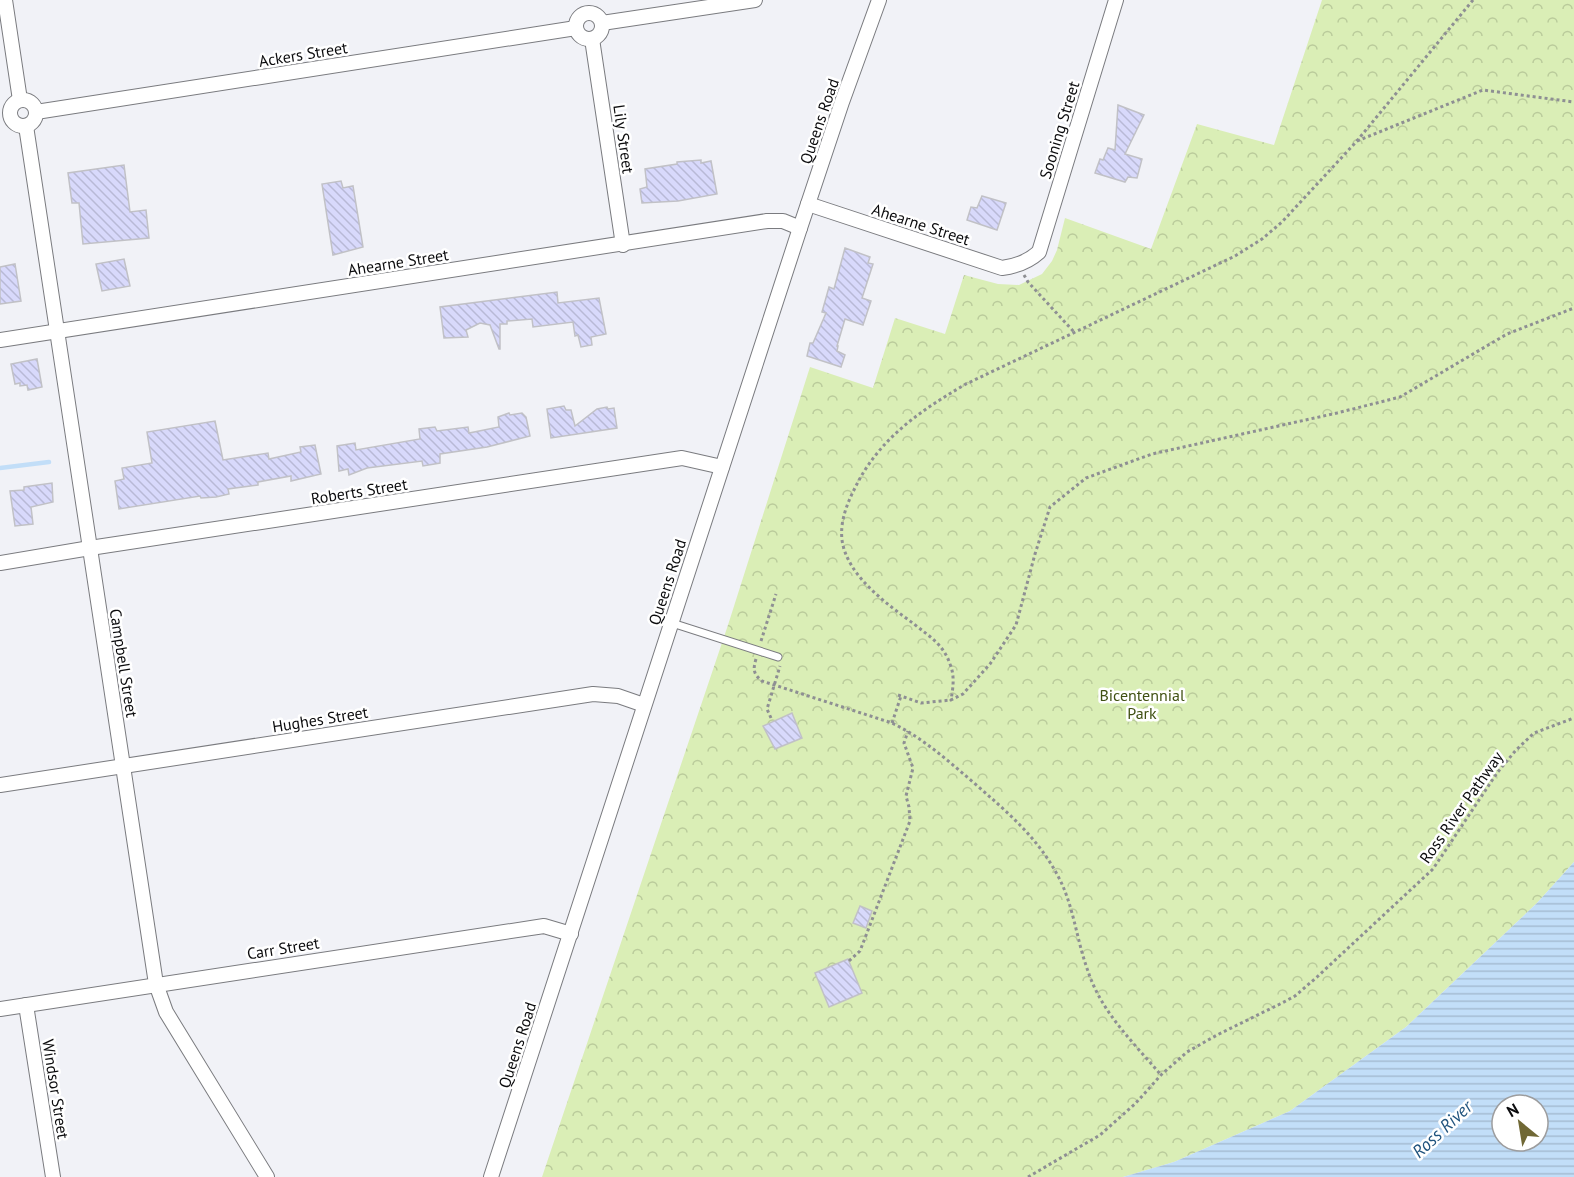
<svg xmlns="http://www.w3.org/2000/svg" width="1574" height="1177" viewBox="0 0 1574 1177" font-family="'PT Sans',sans-serif">
  <style>
    .park { fill: url(#park-crowns) }
    .water { fill: url(#water-rules); fill-rule: evenodd }
    .lines { fill: none; stroke-linecap: round; stroke-linejoin: round }
    .stream { stroke: #c2def8; stroke-width: 4.5 }
    .building { fill: url(#building-back-hatch); stroke: #c1c1c6; stroke-width: 1.5 }
    .service-casing { stroke: #7a7b7f; stroke-width: 9 }
    .minor-casing { stroke: #7a7b7f; stroke-width: 16 }
    .path { stroke: #8e8f93; stroke-width: 3; stroke-dasharray: 3 3; stroke-linecap: butt }
    .service { stroke: #fff; stroke-width: 7 }
    .minor { stroke: #fff; stroke-width: 14 }
    .labels { text-anchor: middle; dominant-baseline: central; stroke-width: 5; stroke-linejoin: round; paint-order: stroke }
    .street-label { font-size: 16px; fill: #0b0b0d; stroke: #fff }
    .park-label { font-size: 16px; fill: #405113; stroke: #fff }
    .water-label { font-size: 18px; font-style: italic; fill: #21547e; stroke: #fff }
  </style>
  <defs>
    <pattern id="park-crowns" width="20" height="18" patternUnits="userSpaceOnUse" patternTransform="scale(1.5)"><rect width="20" height="18" fill="#daeeb6"/><path d="M2 6a3 3 0 1 1 6 0M12 15a3 3 0 1 1 6 0" fill="none" stroke="#bacb9b"/></pattern>
    <pattern id="water-rules" width="6" height="5" patternUnits="userSpaceOnUse" patternTransform="scale(1.5)"><rect width="6" height="5" fill="#c2def8"/><path d="M0 2.5h6" fill="none" stroke="#a5bdd3"/></pattern>
    <pattern id="building-back-hatch" width="6" height="6" patternUnits="userSpaceOnUse" patternTransform="scale(1.5)"><rect width="6" height="6" fill="#d8d9fb"/><path d="M-1 5l2 2M0 0l6 6M5-1l2 2" fill="none" stroke="#b8b9d6"/></pattern>
  </defs>
  <rect width="100%" height="100%" fill="#f1f2f7"/>
  <!-- park -->
  <path class="park" d="M1322 0H1574V862L1537 903 1406 1027 1290 1111 1174 1162 1123 1177H542L728 625 810 367 873 388 895 318 945 334 964 275 998 284 1019 285 1042 274 1052 261 1057 250 1065 218 1151 249 1197 124 1274 145Z"/>
  <!-- water -->
  <path class="water" d="M1574 862V1177H1123L1174 1162 1290 1111 1406 1027 1537 903ZM1502 1105H1538V1141H1502Z"/>
  <g class="lines">
    <!-- stream -->
    <path class="stream" d="M0 468 49 462"/>
  </g>
  <!-- building -->
  <g class="building">
    <path d="M1118 105 1144 115 1125 154 1142 159 1137 178 1128 177 1125 182 1095 173 1100 159 1103 160 1108 148 1115 150Z"/>
    <path d="M701 160V163L711 161 717 194 678 201 642 203 640 189 647 187 645 169 677 164V162Z"/>
    <path d="M124 165 130 212 146 210 149 238 83 244 79 203H72L68 173Z"/>
    <path d="M341 181 343 188 353 186 363 247 333 255 322 184Z"/>
    <path d="M982 196 1006 203 997 230 967 220 971 207 977 208Z"/>
    <path d="M845 248 870 257 868 263 873 264 862 298 871 301 863 325 845 319 837 346H838L837 351 845 355 841 367 807 356 810 343H813L826 313 822 312 829 287 834 289Z"/>
    <path d="M124 259 130 286 102 291 96 264Z"/>
    <path d="M15 264 21 301 0 304V267Z"/>
    <path d="M557 292 558 303 599 298 606 334 591 337 592 345 581 347 578 335 575 336 573 322 533 327 532 319 507 321V324H500V349H499L490 325 480 323 466 330 468 337 444 338 440 307Z"/>
    <path d="M37 359 42 387 28 390 27 385 20 386V383L15 384 11 364Z"/>
    <path d="M564 406 566 410H571L575 426 597 409 607 407 608 409 614 408 617 428 551 438 547 409Z"/>
    <path d="M509 413 510 415 522 413 526 417 530 436 487 447 440 454V463L423 466 422 461 367 468 349 475 348 469 339 471 337 446 355 443 356 450 420 439 419 429 435 427 437 431 468 427 469 433 499 427 498 417Z"/>
    <path d="M215 421 223 460 268 453 269 459 301 452 300 447 315 445 321 474 291 481V476L258 482V485L228 489 229 494 216 497 201 498 200 496 119 509 115 481 124 479 122 468 152 463 147 432Z"/>
    <path d="M52 483 53 502 31 507 33 524 15 526 10 491 24 490V487Z"/>
    <path d="M792 713 802 738 775 749 763 726Z"/>
    <path d="M860 906 872 911 866 928 853 923Z"/>
    <path d="M848 959 862 993 829 1007 815 973Z"/>
  </g>
  <g class="lines">
    <!-- service casing -->
    <g class="service-casing">
      <path id="service" d="M672 623 778 657"/>
    </g>
    <!-- minor casing -->
    <g class="minor-casing">
      <g id="minor">
        <path d="M5 0 20 100"/>
        <circle cx="589" cy="26" r="13"/>
        <path d="M602 23 755 0"/>
        <path d="M592 39 623 245"/>
        <circle cx="23" cy="113" r="13"/>
        <path d="M36 112 576 28"/>
        <path d="M26 126 156 984 166 1012 267 1177"/>
        <path d="M808 204 1002 268C1017 266 1028 262 1039 252L1116 0"/>
        <path d="M0 340 767 221H783L800 228"/>
        <path d="M0 563 90 548 682 458 722 467"/>
        <path d="M0 785 593 694 618 696 644 705"/>
        <path d="M26 1005 53 1177"/>
        <path d="M0 1009 544 926 571 934"/>
        <path d="M491 1177 800 228 842 102 879 0"/>
      </g>
    </g>
    <!-- path -->
    <g class="path">
      <path d="M1473 0 1356 142 1282 222 1262 239 1235 256 966 384C918 412 877 440 853 492 846 506 840 523 842 540 847 576 887 604 914 624 930 637 943 644 950 664 955 676 953 688 951 700L963 694 990 664 1016 625 1035 554 1050 507 1086 478 1152 454 1337 413 1400 397 1507 334 1574 308"/>
      <path d="M1357 141 1483 90 1574 102"/>
      <path d="M1024 275 1028 282 1074 332"/>
      <path d="M761 641 776 594"/>
      <path d="M756 659C753 669 753 674 762 681L892 723C923 738 947 760 973 782 1007 812 1039 838 1060 880 1074 908 1077 942 1088 971 1101 1012 1134 1043 1161 1075"/>
      <path d="M898 695 921 703 951 700"/>
      <path d="M771 718 767 709 780 666"/>
      <path d="M892 723 901 696"/>
      <path d="M849 961 860 951 910 821 909 807 906 796 913 768 904 743 908 731"/>
      <path d="M1028 1177 1100 1135 1135 1104 1161 1075 1187 1052 1217 1035 1282 1003 1295 996 1317 977 1433 869 1497 773 1516 750 1534 733 1574 718"/>
    </g>
    <!-- service -->
    <use href="#service" class="service"/>
    <!-- minor -->
    <use href="#minor" class="minor"/>
  </g>
  <g class="labels">
    <!-- street labels -->
    <g class="street-label">
      <text transform="translate(303 54) rotate(-9)">Ackers Street</text>
      <text transform="translate(819 121) rotate(-71)">Queens Road</text>
      <text transform="translate(1059 130) rotate(-73)">Sooning Street</text>
      <text transform="translate(624 139) rotate(82)">Lily Street</text>
      <text transform="translate(921 224) rotate(18)">Ahearne Street</text>
      <text transform="translate(398 262) rotate(-9)">Ahearne Street</text>
      <text transform="translate(359 491) rotate(-9)">Roberts Street</text>
      <text transform="translate(667 582) rotate(-72)">Queens Road</text>
      <text transform="translate(124 663) rotate(81)">Campbell Street</text>
      <text transform="translate(320 719) rotate(-9)">Hughes Street</text>
      <text transform="translate(1461 807) rotate(-55)">Ross River Pathway</text>
      <text transform="translate(283 948) rotate(-9)">Carr Street</text>
      <text transform="translate(517 1045) rotate(-72)">Queens Road</text>
      <text transform="translate(56 1089) rotate(81)">Windsor Street</text>
    </g>
    <!-- park labels -->
    <g class="park-label">
      <text x="1142" y="695">Bicentennial<tspan x="1142" dy="18">Park</tspan></text>
    </g>
    <!-- water labels -->
    <g class="water-label">
      <text transform="translate(1442 1129) rotate(-43)">Ross River</text>
    </g>
  </g>
  <!-- north arrow -->
  <g transform="translate(1520 1123) rotate(330)"><circle r="28" fill="#ffffff" stroke="#9d9d9e" stroke-width="1.5"/>
  <path d="M0-4.5L10 22L0 15L-10 22Z" fill="#706835"/>
  <text y="-9" font-size="16" font-weight="bold" text-anchor="middle" fill="#0b0b0d">N</text>
  </g>
</svg>
